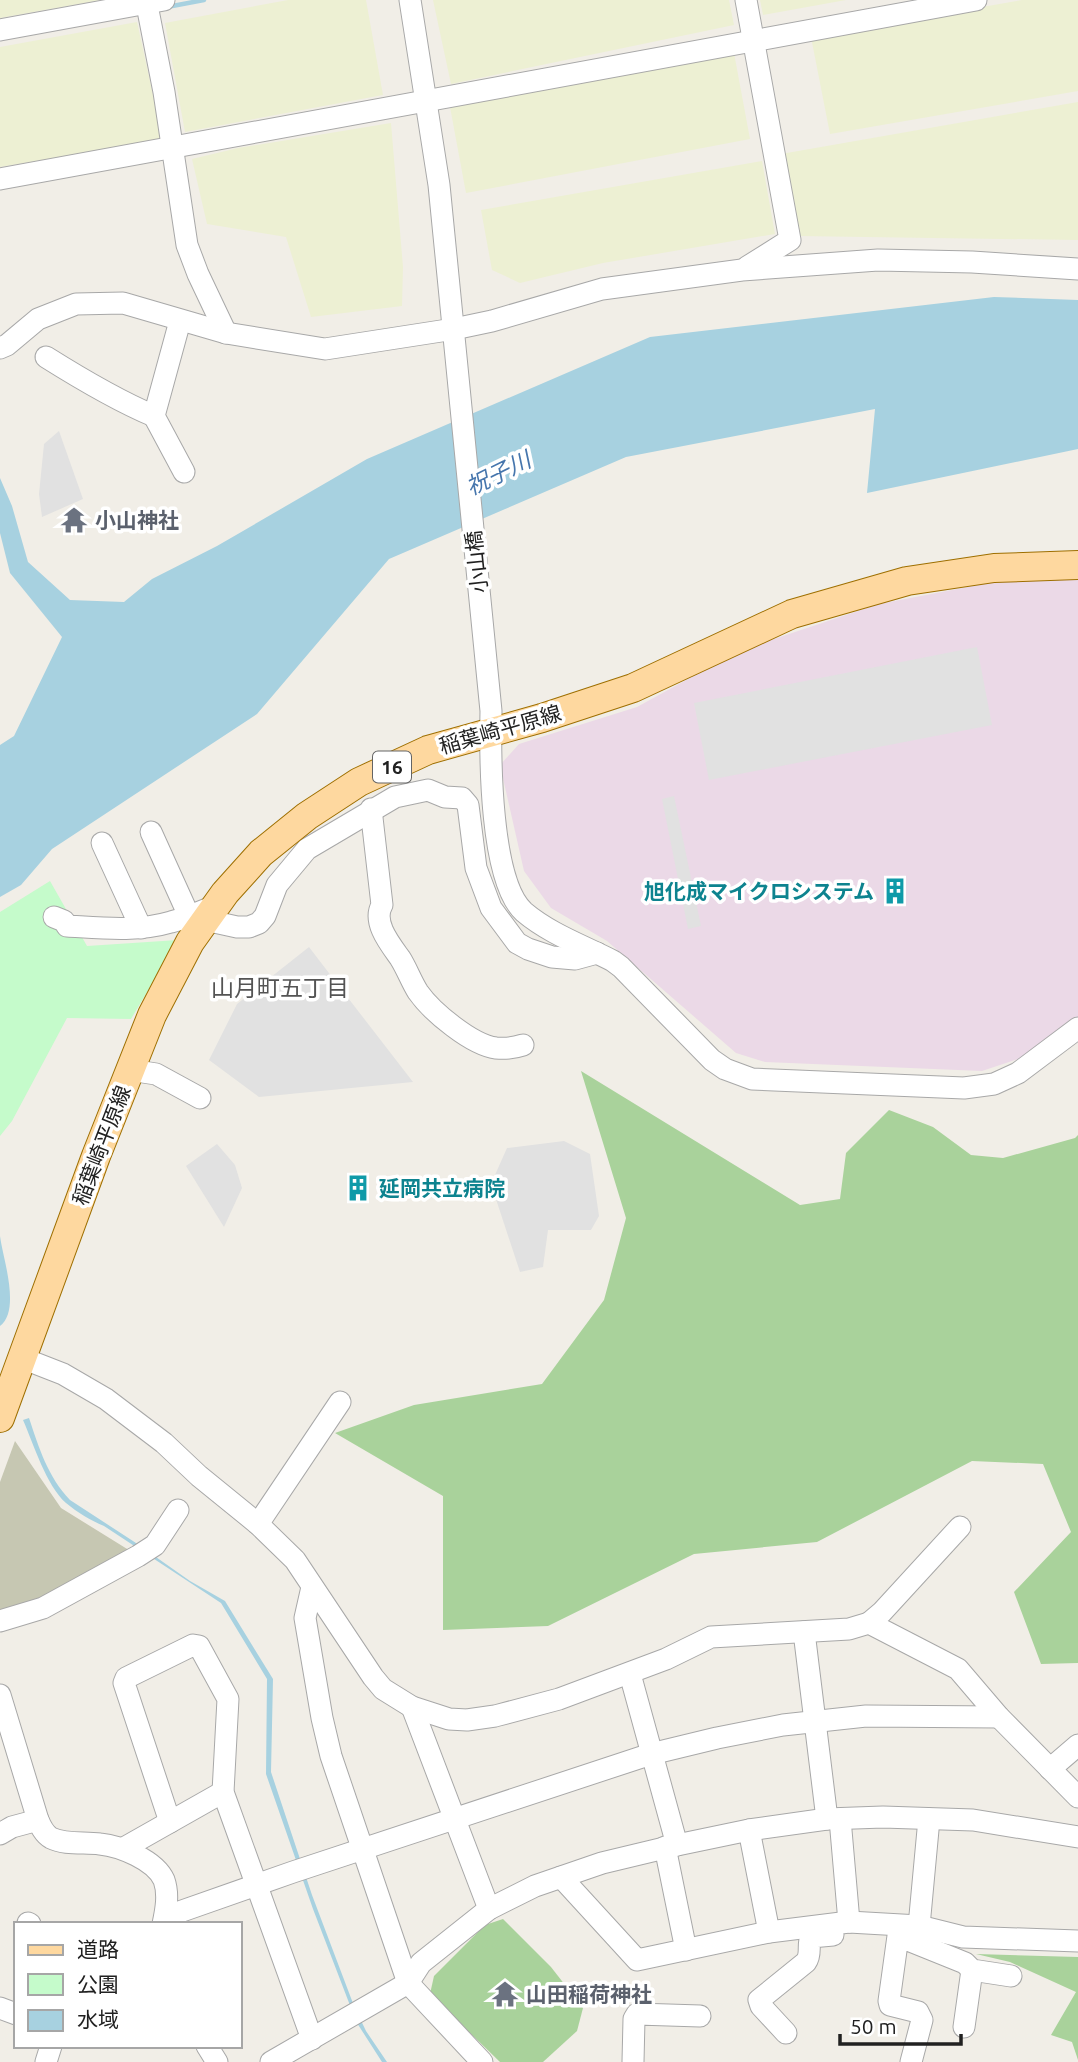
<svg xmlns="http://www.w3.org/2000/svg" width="1078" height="2062" viewBox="0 0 1078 2062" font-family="Ubuntu,'Noto Sans JP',sans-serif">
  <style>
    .industrial { fill: #ebd9e7 }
    .construction { fill: #c6c7b2 }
    .farmland { fill: #edf0d3 }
    .forest { fill: #a9d29b }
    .park { fill: #c5fbcb }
    .parking { fill: #e1e1e1 }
    .water { fill: #a7d1e0 }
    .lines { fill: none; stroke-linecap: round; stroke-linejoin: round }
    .stream { stroke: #a7d1e0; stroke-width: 4.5 }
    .minor-casing { stroke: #a8a8a8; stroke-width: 23 }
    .major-casing { stroke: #9e6f00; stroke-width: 30 }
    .minor { stroke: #fff; stroke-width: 21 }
    .major { stroke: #fed89f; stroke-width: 28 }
    .labels { text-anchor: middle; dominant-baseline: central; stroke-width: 7; stroke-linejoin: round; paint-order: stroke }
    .shield { fill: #fff; stroke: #646464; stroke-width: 2 }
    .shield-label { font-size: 19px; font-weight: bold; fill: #212121 }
    .worship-label { font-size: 21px; font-weight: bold; fill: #5b616d; stroke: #fff; text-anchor: start }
    .street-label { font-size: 21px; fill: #212121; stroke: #fff }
    .culture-label { font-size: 21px; font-weight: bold; fill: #0d838f; stroke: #fff; text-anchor: end }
    .water-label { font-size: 23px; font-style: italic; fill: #4676ad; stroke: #fff }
    .neighbourhood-label { font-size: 23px; fill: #545454; stroke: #fff }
  </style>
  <rect width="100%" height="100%" fill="#f1eee7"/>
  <!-- industrial -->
  <path class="industrial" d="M1078 579V1018L1021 1058 982 1071 765 1062 736 1053 607 941 551 908 524 871 500 765 519 744 637 707 741 650 879 604 994 582Z"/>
  <!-- construction -->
  <path class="construction" d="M15 1441 61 1508 132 1552 42 1603 0 1615V1482Z"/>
  <!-- farmland -->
  <g class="farmland">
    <path d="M0 0H101L0 18Z"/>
    <path d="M288 0H366L383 95 185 132 165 23Z"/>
    <path d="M433 0H729L734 25 451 84Z"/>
    <path d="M760 0H846L763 15Z"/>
    <path d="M1022 0H1078V91L830 134 811 37Z"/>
    <path d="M137 22 163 140 0 167V47Z"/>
    <path d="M734 53 750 139 466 193 450 107Z"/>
    <path d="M1078 102V240L797 236 781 154Z"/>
    <path d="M391 123 403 267 402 306 311 317 286 237 207 224 192 159 238 148Z"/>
    <path d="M762 161 775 234 603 263 520 283 492 270 481 210Z"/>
  </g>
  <!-- forest -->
  <g class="forest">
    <path d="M581 1071 800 1205 840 1199 846 1153 889 1110 933 1127 971 1155 1003 1158 1075 1138 1078 1135V1663L1041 1664 1014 1592 1071 1532 1043 1464 972 1461 817 1542 694 1554 548 1626 443 1630V1496L335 1433 414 1405 542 1384 604 1300 626 1218Z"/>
    <path d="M503 1919 551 1967 583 2008 577 2031 543 2062H500L430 1994 434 1976 485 1925Z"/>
    <path d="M976 1954 1078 1957V2060L1072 2042 1051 2035 1076 1992 1010 1962Z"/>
  </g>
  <!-- park -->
  <path class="park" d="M50 881 87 946 178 940 131 1019 67 1018 12 1121 0 1136V912Z"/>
  <!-- parking -->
  <g class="parking">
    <path d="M59 431 83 499 42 517 39 494 44 444Z"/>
    <path d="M977 647 992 725 709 780 694 703Z"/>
    <path d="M674 796 701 926 688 929 662 799Z"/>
    <path d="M309 947 345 994 413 1082 259 1097 209 1060 237 1004Z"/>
    <path d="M564 1141 590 1154 599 1216 591 1230H548L543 1267 520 1272 491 1184 507 1148Z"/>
    <path d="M217 1144 235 1165 242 1188 224 1227 186 1166Z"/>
  </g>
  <!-- water -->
  <g class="water">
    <path d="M994 297 1078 300V449L867 493 875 409 626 457 389 559 257 714 52 849 21 885 0 897V745L14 736 62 637 10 573 0 533V478L12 506 28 562 70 600 124 602 152 579 217 546 367 459 650 337Z"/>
    <path d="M0 1236C3 1259 21 1310 0 1326Z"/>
    <path d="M29 1418C39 1448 48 1477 70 1500L136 1543 190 1581 225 1601 273 1679 271 1772 312 1895 354 2006 366 2031 387 2062H382L357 2023 351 2008 313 1909 266 1774 267 1679 221 1603 104 1526C90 1520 78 1513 66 1503 46 1485 34 1445 23 1420Z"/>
  </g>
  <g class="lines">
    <!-- stream -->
    <path class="stream" d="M167 7 204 0"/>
    <!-- minor casing -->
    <g class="minor-casing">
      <g id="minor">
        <path d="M146 0 164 92 187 245 198 274 226 333"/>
        <path d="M410 0 439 185 491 711C490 757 490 881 524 912 550 934 584 946 613 961L621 967 712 1060 725 1069 752 1079 964 1088 994 1084 1018 1073 1078 1028"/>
        <path d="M746 0 790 240 747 267"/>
        <path d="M0 30 164 0"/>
        <path d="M0 179 976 0"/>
        <path d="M180 321 154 416 184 472"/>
        <path d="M0 348 7 345 38 319 76 304 123 303 226 333 325 349 454 329 492 321 602 289 742 270 878 260 972 262 1078 269"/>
        <path d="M46 357C81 379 116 400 154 416"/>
        <path d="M371 809 382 905C372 922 390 944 400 958 407 969 411 981 418 992 432 1012 472 1045 496 1048 506 1049 514 1048 523 1045"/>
        <path d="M151 832 189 916"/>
        <path d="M102 843 141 928"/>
        <path d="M54 917 64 921 67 926C102 928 137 932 171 922 187 918 202 911 217 905"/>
        <path d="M205 920 237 927H249L259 923 265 916 277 885 307 849 395 797 428 790 445 797 462 798 468 805 476 868 491 908 517 943 528 949 552 957 575 959 597 953"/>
        <path d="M130 1070 156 1074 200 1098"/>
        <path d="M22 1358 63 1374 106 1399 164 1443 199 1476 258 1524 295 1560 373 1677 383 1689 412 1707 449 1719 467 1720 495 1716 559 1699 666 1659 711 1637 849 1629 869 1623 958 1669 999 1717 1078 1797"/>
        <path d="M258 1524 340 1402"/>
        <path d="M312 1587 305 1618 322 1718 331 1756 408 1983 482 2062"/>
        <path d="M0 1621 43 1608 138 1556 155 1545 178 1510"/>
        <path d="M869 1623 882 1612 960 1527"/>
        <path d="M804 1632 827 1819"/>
        <path d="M630 1674 677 1845"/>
        <path d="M0 1695 38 1820C41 1827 44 1834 51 1838 65 1845 84 1842 100 1844 120 1846 155 1860 164 1880 169 1894 166 1910 163 1924"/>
        <path d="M412 1707 489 1909"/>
        <path d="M1050 1769 1078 1745"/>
        <path d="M840 1819 849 1922"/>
        <path d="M170 1822 124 1683 126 1678 193 1645 199 1646 228 1699 223 1792 312 2039"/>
        <path d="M749 1830 769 1932"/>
        <path d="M0 1834 12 1827 38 1820"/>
        <path d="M665 1847 686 1950"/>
        <path d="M124 1848 223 1792"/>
        <path d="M561 1877 637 1960 769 1932 849 1922 919 1926 963 1937 1078 1941"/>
        <path d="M165 1917 293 1872 651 1754 717 1738 783 1725 866 1716 999 1717"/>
        <path d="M28 1923 30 1924"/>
        <path d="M919 1926 929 1819"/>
        <path d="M0 2008 16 2014"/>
        <path d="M964 2027 972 1970"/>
        <path d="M786 2033 761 2006 759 2000 806 1962C812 1954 807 1945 811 1937L833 1935"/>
        <path d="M207 2046 217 2062"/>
        <path d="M46 2062 51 2046"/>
        <path d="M271 2062 408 1983 421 1963 489 1909 535 1886 602 1863 677 1845 749 1830 827 1819 883 1817 973 1820 1078 1837"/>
        <path d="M633 2062 634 2019 637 2014 700 2016"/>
        <path d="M911 2062 922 2020 918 2012 890 2005 889 2001 898 1936 965 1963 972 1970 1011 1976"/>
      </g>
    </g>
    <!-- major casing -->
    <g class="major-casing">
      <path id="major" d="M0 1418 96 1156 152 1015 190 942 225 893 261 853 307 816 359 782 428 750 542 718 633 688 792 614 907 581 994 568 1078 565"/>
    </g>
    <!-- minor -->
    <use href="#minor" class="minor"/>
    <!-- major -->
    <use href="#major" class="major"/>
  </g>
  <!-- icons -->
  <defs>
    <g id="temple-bare" transform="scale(2.1)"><path d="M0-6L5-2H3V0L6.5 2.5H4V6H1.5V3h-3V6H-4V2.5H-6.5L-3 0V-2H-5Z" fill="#6b7280" stroke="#fff" stroke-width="2.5" paint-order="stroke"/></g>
    <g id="building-bare" transform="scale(2.1)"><path d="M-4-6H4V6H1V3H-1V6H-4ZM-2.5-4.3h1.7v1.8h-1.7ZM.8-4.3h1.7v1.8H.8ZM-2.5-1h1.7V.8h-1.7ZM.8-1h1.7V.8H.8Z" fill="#0f9aa8" stroke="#fff" stroke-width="2.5" paint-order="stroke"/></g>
  </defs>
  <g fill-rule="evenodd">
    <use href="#temple-bare" x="74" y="520"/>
    <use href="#building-bare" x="895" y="891"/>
    <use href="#building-bare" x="358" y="1188"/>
    <use href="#temple-bare" x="505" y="1994"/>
  </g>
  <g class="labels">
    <!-- shield labels -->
    <rect class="shield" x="373" y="751.5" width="38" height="31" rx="5"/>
    <g class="shield-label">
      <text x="392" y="767">16</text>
    </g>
    <!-- worship labels -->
    <g class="worship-label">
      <text x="95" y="520">小山神社</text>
      <text x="526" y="1994">山田稲荷神社</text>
    </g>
    <!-- street labels -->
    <g class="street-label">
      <text transform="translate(476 562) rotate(-96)">小山橋</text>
      <text transform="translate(500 729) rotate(-16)">稲葉崎平原線</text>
      <text transform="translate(101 1145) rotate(-69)">稲葉崎平原線</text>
    </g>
    <!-- culture labels -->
    <g class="culture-label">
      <text x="874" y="891">旭化成マイクロシステム</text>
      <text x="379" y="1188" text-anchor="start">延岡共立病院</text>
    </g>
    <!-- water labels -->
    <g class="water-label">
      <text transform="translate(498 473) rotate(-26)">祝子川</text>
    </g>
    <!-- neighbourhood labels -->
    <g class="neighbourhood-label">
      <text x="280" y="987">山月町五丁目</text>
    </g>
  </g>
  <!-- legend -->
  <rect x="14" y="1922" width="228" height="126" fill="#ffffff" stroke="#a6a6a6" stroke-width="2"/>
  <rect x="28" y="1945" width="35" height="10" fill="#fed89f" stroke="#a6a6a6" stroke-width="2"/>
  <text x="77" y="1957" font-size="21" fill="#212121">道路</text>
  <rect x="28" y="1974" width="35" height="21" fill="#c5fbcb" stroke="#a6a6a6" stroke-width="2"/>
  <text x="77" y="1992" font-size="21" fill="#212121">公園</text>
  <rect x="28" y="2010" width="35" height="21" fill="#a7d1e0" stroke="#a6a6a6" stroke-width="2"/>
  <text x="77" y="2027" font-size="21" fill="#212121">水域</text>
  <!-- scale -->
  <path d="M840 2034v10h121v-10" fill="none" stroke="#212121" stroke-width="3.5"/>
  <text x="850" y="2034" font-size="21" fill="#212121" stroke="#ffffff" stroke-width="5" paint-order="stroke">50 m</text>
</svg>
